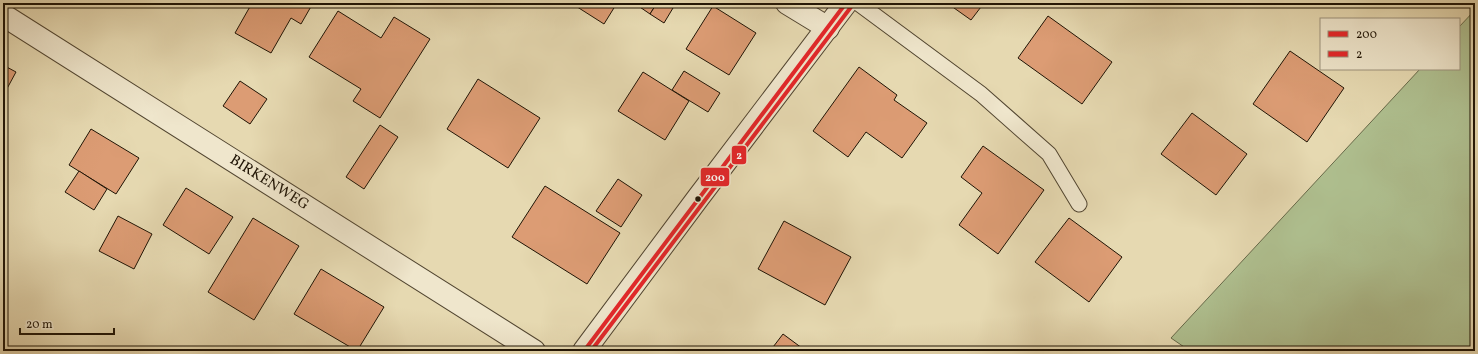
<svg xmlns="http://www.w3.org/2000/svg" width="1478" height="354" viewBox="0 0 1478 354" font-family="Vollkorn,serif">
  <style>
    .green { fill: #afc090; stroke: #676a4a }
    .building { fill: #dc9c74; stroke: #1f1405 }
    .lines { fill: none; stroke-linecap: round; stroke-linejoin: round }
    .lane-casing { stroke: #514530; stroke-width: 17 }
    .street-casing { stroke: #514530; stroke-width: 24 }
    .lane { stroke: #efe6cc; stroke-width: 15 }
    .street { stroke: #efe6cc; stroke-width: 22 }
    .bus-1-casing { stroke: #efe6cc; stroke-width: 7 }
    .bus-2-casing { stroke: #efe6cc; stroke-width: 7 }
    .bus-1 { stroke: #e4272a; stroke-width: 4 }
    .bus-2 { stroke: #e4272a; stroke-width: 4 }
    .bus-dot { fill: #1f1405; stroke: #efe6cc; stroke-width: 1.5 }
    .labels { text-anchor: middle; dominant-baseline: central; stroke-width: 3; stroke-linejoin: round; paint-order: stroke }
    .street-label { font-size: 15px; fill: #1f1405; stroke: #efe6cc }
    .line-badge { stroke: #efe6cc; stroke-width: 1.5 }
    .badge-label { font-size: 11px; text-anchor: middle; font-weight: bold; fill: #fff }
  </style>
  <rect width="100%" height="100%" fill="#e6d9b1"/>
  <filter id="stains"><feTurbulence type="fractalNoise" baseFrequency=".005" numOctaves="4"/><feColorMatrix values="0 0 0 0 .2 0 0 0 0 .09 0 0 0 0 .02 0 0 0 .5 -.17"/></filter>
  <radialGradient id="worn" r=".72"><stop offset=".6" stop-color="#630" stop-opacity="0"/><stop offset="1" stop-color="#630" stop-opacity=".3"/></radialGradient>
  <!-- green -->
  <path class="green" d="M1475 10V351H1190L1171 338 1420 69H1459V27Z"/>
  <!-- building -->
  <g class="building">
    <path d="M252 3H313L301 24 291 18 271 53 235 33Z"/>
    <path d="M571 3H617L604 24Z"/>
    <path d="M634 3H657L650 14Z"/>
    <path d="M657 3H676L664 23 650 14Z"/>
    <path d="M947 3H984L971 20Z"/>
    <path d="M713 6 756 33 729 75 686 49Z"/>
    <path d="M338 11 381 38 394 17 430 39 380 118 353 101 361 89 309 57Z"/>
    <path d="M1048 16 1112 62 1082 104 1018 58Z"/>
    <path d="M1290 51 1344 88 1307 142 1253 104Z"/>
    <path d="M3 65 16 72 3 96Z"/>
    <path d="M859 67 897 95 894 100 927 123 902 158 866 132 848 157 813 131Z"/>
    <path d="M684 71 720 93 708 112 672 90Z"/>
    <path d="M643 72 689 101 665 140 618 111Z"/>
    <path d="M478 79 540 118 508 168 447 129Z"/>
    <path d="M240 81 267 99 250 124 223 106Z"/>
    <path d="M1192 113 1247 154 1216 195 1161 154Z"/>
    <path d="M380 125 398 137 364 189 346 177Z"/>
    <path d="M91 129 139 158 116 194 69 165Z"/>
    <path d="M983 146 1044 190 998 254 959 225 982 193 961 177Z"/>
    <path d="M79 171 107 189 94 210 65 192Z"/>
    <path d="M618 179 642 195 621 227 596 211Z"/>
    <path d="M545 186 620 233 587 284 512 237Z"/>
    <path d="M186 188 233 217 209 254 163 225Z"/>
    <path d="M118 216 152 234 134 269 99 251Z"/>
    <path d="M253 218 299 246 254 320 208 292Z"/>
    <path d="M1069 218 1122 257 1089 302 1035 262Z"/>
    <path d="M784 221 851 257 825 305 758 269Z"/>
    <path d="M321 269 384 307 357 351 294 314Z"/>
    <path d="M783 334 806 351H770Z"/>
  </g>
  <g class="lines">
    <!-- lane casing -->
    <g class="lane-casing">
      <path id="lane" d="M858 3 981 94 1049 154 1079 204"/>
    </g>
    <!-- street casing -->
    <g class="street-casing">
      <g id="street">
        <path d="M787 3 828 28"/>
        <path d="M3 15 534 351"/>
        <path d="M584 351 698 198 846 3"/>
      </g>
    </g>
    <!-- lane -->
    <use href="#lane" class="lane"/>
    <!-- street -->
    <use href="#street" class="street"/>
    <!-- bus-1 casing -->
    <g class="bus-1-casing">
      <path id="bus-1" d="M584 351 846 3"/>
    </g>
    <!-- bus-2 casing -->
    <g class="bus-2-casing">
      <path id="bus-2" d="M591 351 851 7"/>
    </g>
    <!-- bus-1 -->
    <use href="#bus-1" class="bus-1"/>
    <!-- bus-2 -->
    <use href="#bus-2" class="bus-2"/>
  </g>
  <!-- markers -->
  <circle class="bus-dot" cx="698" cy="199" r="3.5"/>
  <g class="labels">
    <!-- street labels -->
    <g class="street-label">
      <text transform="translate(269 183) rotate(32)">BIRKENWEG</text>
    </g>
  </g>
  <g class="line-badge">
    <rect x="731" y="145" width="16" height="20" rx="4" fill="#e4272a"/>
    <rect x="700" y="167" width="30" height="20" rx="4" fill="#e4272a"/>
  </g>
  <g class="badge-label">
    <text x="739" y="159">2</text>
    <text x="715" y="181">200</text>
  </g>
  <!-- margin -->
  <rect width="1478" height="354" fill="none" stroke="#e6d9b1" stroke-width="16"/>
  <rect x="4" y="4" width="1470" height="346" fill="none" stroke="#1f1405" stroke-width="2"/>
  <rect x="8" y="8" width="1462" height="338" fill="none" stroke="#1f1405"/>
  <!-- legend -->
  <rect x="1320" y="18" width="140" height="52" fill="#efe6cc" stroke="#9c927c"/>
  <rect x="1328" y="31" width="20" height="6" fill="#e4272a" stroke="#9c927c"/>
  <text x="1356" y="38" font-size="12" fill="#1f1405">200</text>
  <rect x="1328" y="51" width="20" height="6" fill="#e4272a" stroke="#9c927c"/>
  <text x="1356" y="58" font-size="12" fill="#1f1405">2</text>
  <!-- scale -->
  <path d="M20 328v6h94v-6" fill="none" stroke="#1f1405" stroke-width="2"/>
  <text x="26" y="328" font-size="12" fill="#1f1405" stroke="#efe6cc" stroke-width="3" paint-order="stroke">20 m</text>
  <rect width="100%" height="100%" filter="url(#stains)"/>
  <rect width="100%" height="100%" fill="url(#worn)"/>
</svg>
